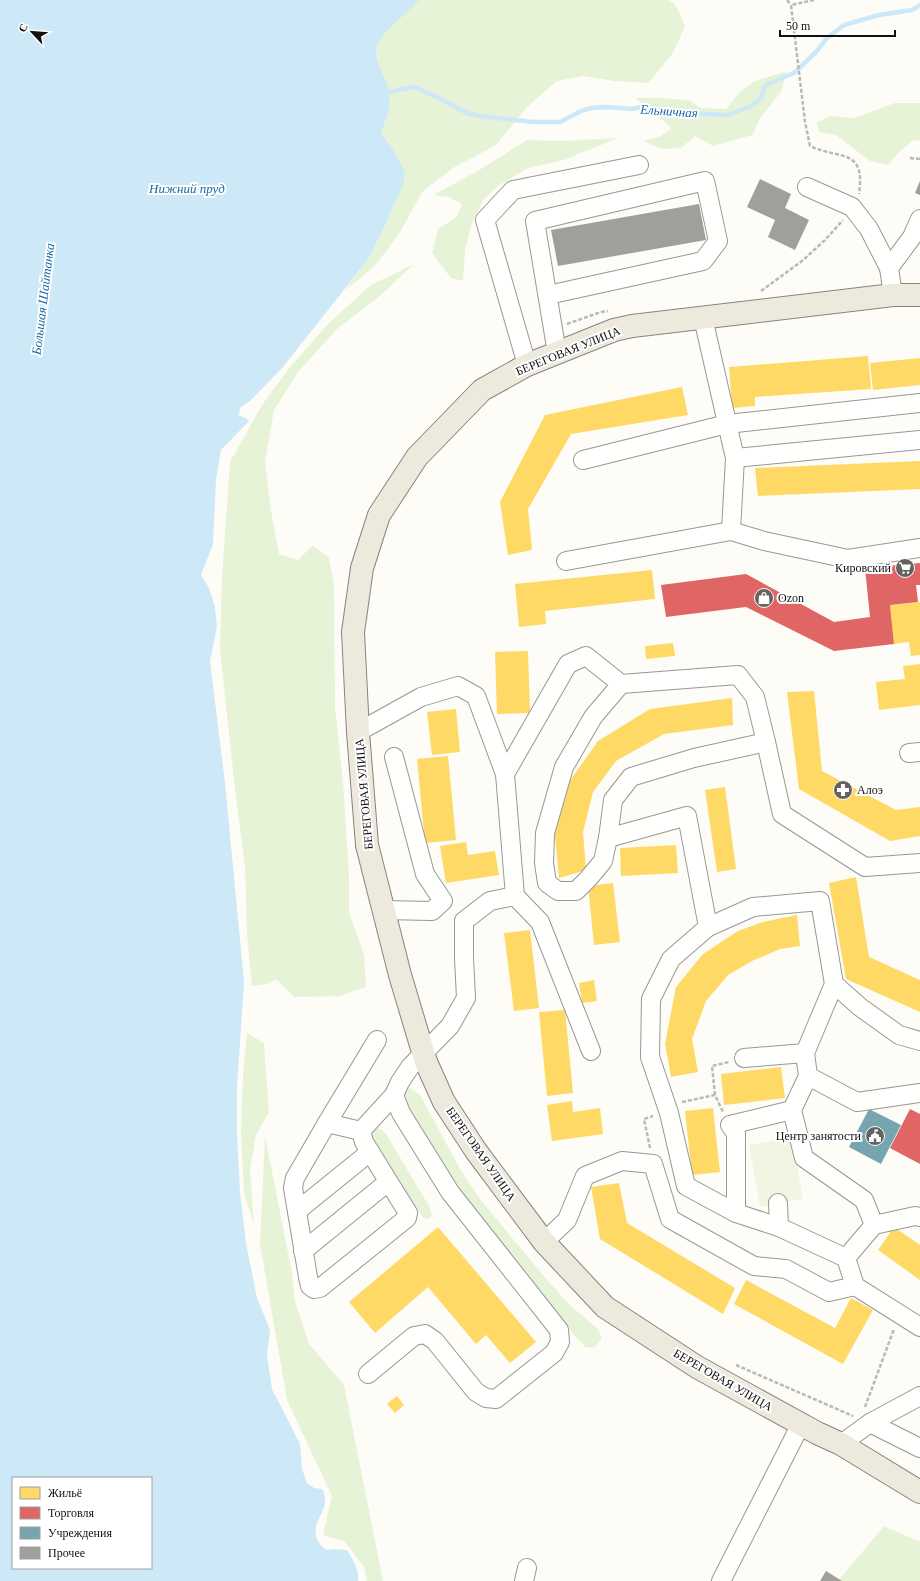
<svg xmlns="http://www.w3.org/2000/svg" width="920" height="1581" viewBox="0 0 920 1581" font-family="'Times New Roman',serif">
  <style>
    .green { fill: #e7f3d7 }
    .pitch { fill: #f0f6e1 }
    .water { fill: #cde8f7; fill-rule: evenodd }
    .homes { fill: #ffd966 }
    .shops { fill: #e06666 }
    .public { fill: #76a5af }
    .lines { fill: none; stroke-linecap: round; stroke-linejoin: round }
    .stream { stroke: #cde8f7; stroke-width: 4.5 }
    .building { fill: #a19f9c }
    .minor-casing { stroke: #979795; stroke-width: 20 }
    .major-casing { stroke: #858482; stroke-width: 24 }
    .path { stroke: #b9b9b8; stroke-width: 2.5; stroke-dasharray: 4 2; stroke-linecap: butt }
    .minor { stroke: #fffffe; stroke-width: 18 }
    .major { stroke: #ede9dc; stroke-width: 22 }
    .labels { text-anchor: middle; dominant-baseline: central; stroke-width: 4; stroke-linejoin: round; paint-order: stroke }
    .street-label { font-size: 12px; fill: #111; stroke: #fff }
    .poi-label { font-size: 12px; fill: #111; stroke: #fff; text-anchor: end }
    .water-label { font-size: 13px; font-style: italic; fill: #1768a6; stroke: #fff }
  </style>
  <rect width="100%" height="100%" fill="#fdfcf7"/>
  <!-- green -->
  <g class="green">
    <path d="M419 0H668L675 4 685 26 673 53 648 83 614 81 583 76 557 81 526 108 496 145 453 168 422 192 399 234 374 267 345 290 369 258 382 232 403 185 391 146 381 134C384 125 388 114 389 104 392 80 368 64 380 40 387 25 408 13 419 0Z"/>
    <path d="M787 71 781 92 761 117 752 135 713 146 695 136 681 148 661 149 644 141 661 136 672 128 635 98H663L690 101 701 108 726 109 740 92 755 81Z"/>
    <path d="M895 103H920V141L913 140 899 152 888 165 870 161 836 135 819 132 817 122 831 116 854 118Z"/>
    <path d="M618 138 564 160 528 168 498 186 483 200 471 226 465 251 463 281 451 278 432 253 438 229 457 217 462 204 449 197 434 195 486 166 527 140 564 141Z"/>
    <path d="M414 264 381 295 337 329 298 372 274 410 265 462 271 511 279 554 298 560 313 545 329 558 334 585 335 706 343 783 349 874V913L364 955 366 987 340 996 294 997 276 979 267 984 252 986 247 935 245 866 236 798 220 650 222 576 230 462 262 405 289 368 329 323 371 285Z"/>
    <path d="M247 1033 264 1043 269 1112 256 1135 250 1170 254 1225 244 1193 241 1132 243 1076Z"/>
    <path d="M410 1088 420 1095 459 1167 479 1198 548 1281 570 1305 598 1329 602 1338 594 1348 585 1347 540 1297 454 1189 403 1102 405 1091Z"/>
    <path d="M376 1128 381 1129 386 1134 429 1206 432 1214 430 1218 425 1219 415 1208 376 1144 372 1137 373 1131Z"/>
    <path d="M265 1136 292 1273 295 1301 309 1344 344 1385 383 1581H367L364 1567 344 1541 323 1535 332 1496 287 1400 260 1244Z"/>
    <path d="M884 1526 920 1542V1581H838Z"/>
  </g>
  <!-- pitch -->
  <path class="pitch" d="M792 1137 803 1199 760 1207 749 1145Z"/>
  <!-- water -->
  <path class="water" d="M0 0H419C408 13 392 23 382 37 367 57 386 73 389 92 392 106 385 121 381 134L391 146 405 172 403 185 382 232 369 258 283 367 250 401 241 407 238 415 246 418 249 421 221 450 216 479 213 544 201 575 209 588 215 607 217 627 210 661 225 783 244 982 237 1087V1134L240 1193 246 1243 257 1298 270 1330 267 1355 272 1389 300 1444 302 1469 307 1483 314 1488 322 1489C336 1512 298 1526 326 1550L334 1549 347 1550C352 1559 360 1570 358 1581H0ZM13 1478H151V1568H13Z"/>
  <!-- homes -->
  <g class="homes">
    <path d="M868 356 871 389 755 397V406L732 408 729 367Z"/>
    <path d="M920 358V385L873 390 870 363Z"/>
    <path d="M682 387 688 415 571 434 528 509 532 550 508 555 500 502 545 415Z"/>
    <path d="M920 461V489L758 496 755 468Z"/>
    <path d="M652 570 655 599 545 611 546 624 519 627 515 584Z"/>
    <path d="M920 602V655L911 656 909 642 894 644 890 605Z"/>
    <path d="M673 643 675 656 646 659 645 646Z"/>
    <path d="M528 651 530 713 497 714 495 652Z"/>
    <path d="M920 664V705L879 710 876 682 905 679 903 666Z"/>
    <path d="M814 691 822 771 896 810 920 807V836L890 841 799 789 787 692Z"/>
    <path d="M732 698 733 725 664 734 616 761 593 792 583 832 586 870 559 878 554 826 569 782 598 741 650 709Z"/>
    <path d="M456 709 460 752 432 755 427 712Z"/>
    <path d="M448 756 456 840 425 843 417 759Z"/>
    <path d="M725 787 736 869 717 872 705 790Z"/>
    <path d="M466 842 468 855 495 851 499 875 446 883 440 846Z"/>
    <path d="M676 845 678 873 621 876 620 848Z"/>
    <path d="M856 877 869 957 920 980V1012L846 979 829 883Z"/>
    <path d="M613 883 620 942 594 945 588 886Z"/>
    <path d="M797 915 800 946 780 949 752 961 728 975 706 1001 692 1039 698 1072 671 1077 665 1044 676 987 703 954 738 931 763 922Z"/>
    <path d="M530 930 539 1008 514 1011 504 933Z"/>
    <path d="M594 980 597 1001 582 1003 579 983Z"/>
    <path d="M565 1010 573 1093 547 1096 539 1012Z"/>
    <path d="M781 1067 785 1098 724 1105 721 1074Z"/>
    <path d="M572 1101 573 1112 600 1108 603 1134 552 1141 547 1105Z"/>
    <path d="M713 1108 720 1172 692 1175 685 1111Z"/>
    <path d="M619 1183 627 1223 735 1288 723 1314 600 1239 591 1187Z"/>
    <path d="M438 1227 536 1342 510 1363 486 1335 476 1344 428 1287 375 1333 349 1302Z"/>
    <path d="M894 1227 920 1245V1280L878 1250Z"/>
    <path d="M746 1280 835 1328 851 1298 873 1310 843 1364 734 1304Z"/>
    <path d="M397 1396 404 1405 395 1413 387 1404Z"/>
  </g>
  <!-- shops -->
  <g class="shops">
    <path d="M920 563V585H916L918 602 890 605 894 644 834 651 746 607 666 617 661 585 746 574 834 622 870 617 865 568Z"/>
    <path d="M910 1109 920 1114V1164L890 1148Z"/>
  </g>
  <!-- public -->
  <path class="public" d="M869 1109 901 1125 881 1164 849 1147Z"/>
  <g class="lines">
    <!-- stream -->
    <path class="stream" d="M389 92 414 87 439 98 467 113 481 116 532 122H560L581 111 591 108 607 107 632 109 642 107 704 114 727 115 751 106 758 101 762 97 764 87 768 84 794 73 816 52 827 38 844 25 879 15 912 10 920 5"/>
  </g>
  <!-- building -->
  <g class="building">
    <path d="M760 179 791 194 785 208 809 220 795 250 768 237 775 220 747 207Z"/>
    <path d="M920 181V195L915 193Z"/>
    <path d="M699 204 706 240 558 266 551 230Z"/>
    <path d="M826 1571 842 1581H820Z"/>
  </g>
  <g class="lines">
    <!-- minor casing -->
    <g class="minor-casing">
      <g id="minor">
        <path d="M807 187 852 207 869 229 889 268"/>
        <path d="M548 295 703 261 718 241 705 181 535 221 557 353"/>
        <path d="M893 295 889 268 912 237 920 219"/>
        <path d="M703 318 735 458 920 440"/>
        <path d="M527 365 485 220 513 190 639 165"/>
        <path d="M583 460 727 424 920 403"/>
        <path d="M731 531 735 458"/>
        <path d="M566 561 731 531 764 541 848 559 920 548"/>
        <path d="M358 732 421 697 458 686 476 696 505 774"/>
        <path d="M766 742 782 814 865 867 920 863"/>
        <path d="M909 753 920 752"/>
        <path d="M608 838 603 861 588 879 576 891H558L547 883 544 863 545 833 564 767 593 717 621 684"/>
        <path d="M515 896 540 922 591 1051"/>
        <path d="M383 910 432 911 443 901 425 874 394 757"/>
        <path d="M834 984 860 1007 899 1035 920 1041"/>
        <path d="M744 1058 805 1053"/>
        <path d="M808 1076 857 1102 920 1093"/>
        <path d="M327 1123 295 1178 293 1188 308 1277 310 1286 314 1289 320 1288 407 1218 408 1213 364 1142 361 1131 394 1095 400 1082 410 1067 450 1026 466 998 464 958V921L490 901 515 896 505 774 568 664 586 656 621 684 738 675 755 697 766 742 694 758 631 777 613 800 608 838 687 816 708 927"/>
        <path d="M361 1131 327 1123 377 1040"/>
        <path d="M778 1203 779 1227"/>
        <path d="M297 1211 370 1152"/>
        <path d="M736 1213V1133L730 1125 792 1110"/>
        <path d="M874 1225 915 1216 920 1217"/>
        <path d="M544 1242 567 1220 585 1176 622 1161 653 1164 670 1219 754 1266 786 1269 829 1292 855 1286"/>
        <path d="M303 1251 388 1182"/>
        <path d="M846 1258 874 1225 864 1200 804 1158 792 1110 808 1076 805 1053 834 984 820 901 753 907 708 927 671 959 651 999 650 1057 669 1113 686 1186 736 1213 779 1227 846 1258 855 1286 920 1327"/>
        <path d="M368 1374 414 1336 425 1334 435 1341 476 1392 486 1398 496 1399 554 1353 560 1342 559 1330 450 1192 401 1113 394 1095"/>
        <path d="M870 1423 920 1448"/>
        <path d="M841 1444 870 1423 920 1396"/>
        <path d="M524 1581 527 1568"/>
        <path d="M721 1581 801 1424"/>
      </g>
    </g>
    <!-- major casing -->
    <g class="major-casing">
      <path id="major" d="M920 295H893L632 326 614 330 527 365 482 390 417 457 379 515 362 568 353 632 358 732 367 845 400 975 426 1062 444 1102 476 1151 544 1242 605 1307 697 1367 817 1433 841 1444 920 1492"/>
    </g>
    <!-- path -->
    <g class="path">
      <path d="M787 0 791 5"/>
      <path d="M814 0 791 5 805 122 810 146C839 160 866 147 859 194"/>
      <path d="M910 158 920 159"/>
      <path d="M761 291 802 261 825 240 843 220"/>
      <path d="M567 324 601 312 608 311"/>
      <path d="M715 1095 712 1066 729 1062"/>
      <path d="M682 1102 715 1095 723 1112"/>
      <path d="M650 1148 644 1119 653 1116"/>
      <path d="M736 1365 853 1416"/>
      <path d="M865 1407 894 1329"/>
    </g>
    <!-- minor -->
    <use href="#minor" class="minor"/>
    <!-- major -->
    <use href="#major" class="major"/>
  </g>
  <!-- icons -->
  <defs>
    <g id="supermarket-disc" transform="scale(1)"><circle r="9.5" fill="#646362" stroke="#fff"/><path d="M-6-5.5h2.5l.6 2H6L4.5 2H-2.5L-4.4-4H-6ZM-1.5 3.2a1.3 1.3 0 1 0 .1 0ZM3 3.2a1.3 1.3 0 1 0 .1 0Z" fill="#fff"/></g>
    <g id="shop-disc" transform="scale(1)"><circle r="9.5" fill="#646362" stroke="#fff"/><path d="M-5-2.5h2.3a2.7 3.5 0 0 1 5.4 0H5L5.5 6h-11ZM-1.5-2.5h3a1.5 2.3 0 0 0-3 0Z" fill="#fff"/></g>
    <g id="pharmacy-disc" transform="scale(1)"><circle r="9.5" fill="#646362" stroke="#fff"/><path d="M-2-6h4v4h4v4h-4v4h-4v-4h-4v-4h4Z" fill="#fff"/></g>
    <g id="civic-disc" transform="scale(1)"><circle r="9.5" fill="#646362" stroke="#fff"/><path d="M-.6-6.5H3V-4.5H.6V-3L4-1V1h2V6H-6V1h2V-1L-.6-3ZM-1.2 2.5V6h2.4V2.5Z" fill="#fff"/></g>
  </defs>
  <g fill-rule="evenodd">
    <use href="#supermarket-disc" x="905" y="568"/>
    <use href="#shop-disc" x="764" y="598"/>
    <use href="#pharmacy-disc" x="843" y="790"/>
    <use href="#civic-disc" x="875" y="1136"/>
  </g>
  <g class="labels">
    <!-- street labels -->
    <g class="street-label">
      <text transform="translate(568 351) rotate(-22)">БЕРЕГОВАЯ УЛИЦА</text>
      <text transform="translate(364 794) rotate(-95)">БЕРЕГОВАЯ УЛИЦА</text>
      <text transform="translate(481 1154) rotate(55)">БЕРЕГОВАЯ УЛИЦА</text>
      <text transform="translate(723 1380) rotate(30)">БЕРЕГОВАЯ УЛИЦА</text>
    </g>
    <!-- poi labels -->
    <g class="poi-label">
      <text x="891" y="568">Кировский</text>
      <text x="778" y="598" text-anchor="start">Ozon</text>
      <text x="857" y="790" text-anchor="start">Алоэ</text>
      <text x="861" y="1136">Центр занятости</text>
    </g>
    <!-- water labels -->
    <g class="water-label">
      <text transform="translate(669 111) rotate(4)">Ельничная</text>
      <text x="187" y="188">Нижний пруд</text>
      <text transform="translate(43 299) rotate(-83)">Большая Шайтанка</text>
    </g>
  </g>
  <!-- legend -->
  <rect x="12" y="1477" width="140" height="92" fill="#ffffff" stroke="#a0a0a0"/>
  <rect x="20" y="1487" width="20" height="12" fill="#ffd966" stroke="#a0a0a0"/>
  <text x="48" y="1497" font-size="12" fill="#111111">Жильё</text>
  <rect x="20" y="1507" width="20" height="12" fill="#e06666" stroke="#a0a0a0"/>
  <text x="48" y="1517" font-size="12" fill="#111111">Торговля</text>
  <rect x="20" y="1527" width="20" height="12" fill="#76a5af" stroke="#a0a0a0"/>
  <text x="48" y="1537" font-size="12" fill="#111111">Учреждения</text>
  <rect x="20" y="1547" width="20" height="12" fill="#a19f9c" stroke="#a0a0a0"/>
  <text x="48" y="1557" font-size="12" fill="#111111">Прочее</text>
  <!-- north arrow -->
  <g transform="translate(32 32) rotate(296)" stroke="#ffffff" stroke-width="3" paint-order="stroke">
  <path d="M0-3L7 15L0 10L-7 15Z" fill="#111111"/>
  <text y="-6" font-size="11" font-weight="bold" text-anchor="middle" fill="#111111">С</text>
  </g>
  <!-- scale -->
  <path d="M780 30v6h115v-6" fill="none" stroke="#111111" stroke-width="2"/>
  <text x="786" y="30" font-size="12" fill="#111111" stroke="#ffffff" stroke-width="3" paint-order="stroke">50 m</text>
</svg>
